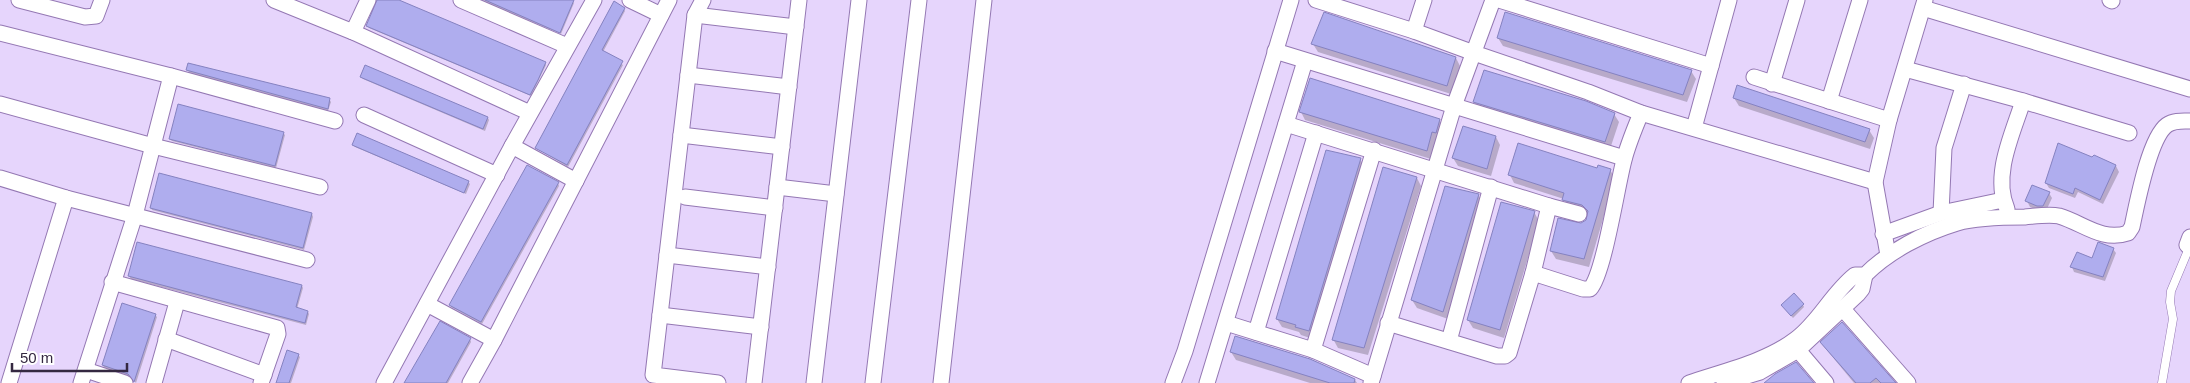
<svg xmlns="http://www.w3.org/2000/svg" width="2190" height="383" viewBox="0 0 2190 383" font-family="Helvetica,sans-serif">
  <style>
    .shadow { fill: #0003 }
    .building { fill: #afadee; stroke: #8582c0 }
    .lines { fill: none; stroke-linecap: round; stroke-linejoin: round }
    .service-casing { stroke: #9478b3; stroke-width: 9 }
    .minor-casing { stroke: #9478b3; stroke-width: 17 }
    .service { stroke: #fff; stroke-width: 8 }
    .minor { stroke: #fff; stroke-width: 15 }
  </style>
  <rect width="100%" height="100%" fill="#e6d5fc"/>
  <!-- shadow -->
  <g class="shadow">
    <path d="M378 0H396L545 63 546 65 531 96 369 28 368 26Z"/>
    <path d="M479 0H571L574 3 561 34Z"/>
    <path d="M624 9 625 11 603 52 623 65 568 167 536 148Z"/>
    <path d="M1498 38 1691 71 1696 79 1687 102 1503 46Z"/>
    <path d="M1313 44 1456 58 1460 66 1451 94 1318 52Z"/>
    <path d="M366 67 488 118 489 120 485 131 363 79 361 77Z"/>
    <path d="M188 70 329 99 331 102 328 111 189 73Z"/>
    <path d="M1734 98 1869 130 1874 138 1870 149 1739 106Z"/>
    <path d="M1474 102 1614 114 1619 122 1610 149 1479 110Z"/>
    <path d="M1301 112 1439 120 1444 128 1431 159 1305 120Z"/>
    <path d="M283 133 285 135 276 168 172 141 170 139Z"/>
    <path d="M1496 137 1500 145 1491 176 1458 166 1453 158Z"/>
    <path d="M353 145 468 182 470 184 466 194 355 147Z"/>
    <path d="M2094 156 2116 166 2119 172 2103 204 2078 192 2075 198 2049 188 2046 183Z"/>
    <path d="M1360 159 1365 168 1313 339 1301 335 1299 332 1282 327 1277 319Z"/>
    <path d="M1597 169 1610 170 1615 178 1589 267 1556 259 1551 251 1587 221 1589 214 1568 207 1564 199 1514 183 1510 175Z"/>
    <path d="M160 175 312 214 313 217 304 250 152 210 151 208Z"/>
    <path d="M1417 178 1421 186 1368 355 1338 348 1333 339Z"/>
    <path d="M558 183 559 186 482 324 451 307 450 305Z"/>
    <path d="M2049 193 2052 198 2046 211H2041L2030 207 2027 201Z"/>
    <path d="M1478 195 1483 203 1448 319 1417 308 1412 300Z"/>
    <path d="M1534 212 1539 221 1504 338 1473 328 1468 320Z"/>
    <path d="M2113 249 2116 253 2105 281 2074 272 2072 267 2093 260Z"/>
    <path d="M129 276 302 286 303 288 297 309 308 312 309 314 306 325 131 279Z"/>
    <path d="M1803 305 1804 307 1793 318 1784 308Z"/>
    <path d="M155 315 157 317 136 383 131 377 104 368 103 365Z"/>
    <path d="M470 339 471 342 448 383H406Z"/>
    <path d="M1821 343 1894 383H1854Z"/>
    <path d="M1231 352 1355 380 1357 383H1310L1236 360Z"/>
    <path d="M298 355 300 357 291 383H277Z"/>
  </g>
  <!-- building -->
  <g class="building">
    <path d="M377 0H399L546 62 538 80 530 95 366 26Z"/>
    <path d="M485 0H574L560 33Z"/>
    <path d="M614 1 625 8 602 50 623 61 567 165 535 148Z"/>
    <path d="M1324 12 1456 57 1447 86 1311 44Z"/>
    <path d="M1505 12 1692 70 1683 95 1497 38Z"/>
    <path d="M188 63 330 98 328 109 186 70Z"/>
    <path d="M365 65 488 117 483 129 360 77Z"/>
    <path d="M1484 70 1586 101 1615 113 1605 142 1473 102Z"/>
    <path d="M1310 78 1440 119 1436 133 1432 132 1427 151 1299 112Z"/>
    <path d="M1737 85 1870 129 1865 142 1733 98Z"/>
    <path d="M178 104 284 132 275 166 169 139Z"/>
    <path d="M1463 126 1496 136 1487 169 1452 158Z"/>
    <path d="M357 133 469 181 464 193 352 145Z"/>
    <path d="M1518 143 1597 168 1598 165 1611 169 1584 259 1550 251 1558 218 1581 223 1586 220 1588 211 1582 205 1562 200 1564 193 1508 175Z"/>
    <path d="M2058 143 2092 157 2094 155 2116 165 2100 200 2075 188 2073 194 2045 183Z"/>
    <path d="M1326 150 1361 158 1309 331 1295 327 1296 325 1276 319Z"/>
    <path d="M527 165 559 182 481 322 449 305Z"/>
    <path d="M1383 167 1417 177 1364 348 1332 340Z"/>
    <path d="M159 173 312 213 303 248 150 208Z"/>
    <path d="M2032 185 2050 192 2043 206H2037L2025 201Z"/>
    <path d="M1445 186 1479 194 1443 312 1411 300Z"/>
    <path d="M1501 202 1535 211 1500 330 1467 320Z"/>
    <path d="M137 242 302 285 296 307 308 311 305 323 128 276Z"/>
    <path d="M2098 242 2114 248 2103 277 2070 267 2077 252 2092 258Z"/>
    <path d="M1794 293 1804 304 1791 316 1781 305Z"/>
    <path d="M122 303 156 314 134 382 128 374 102 365Z"/>
    <path d="M440 321 471 338 446 383H404Z"/>
    <path d="M1842 322 1896 383H1881L1876 378 1870 383H1856L1820 342Z"/>
    <path d="M1235 336 1310 359 1355 379 1354 383H1330L1230 352Z"/>
    <path d="M287 350 299 354 289 383H276Z"/>
    <path d="M1796 362 1814 383H1764L1775 374Z"/>
  </g>
  <g class="lines">
    <!-- service casing -->
    <g class="service-casing">
      <path id="service" d="M2162 383 2173 319 2170 302 2171 291 2189 248"/>
    </g>
    <!-- minor casing -->
    <g class="minor-casing">
      <g id="minor">
        <path d="M19 0 85 17 96 16 102 0"/>
        <path d="M274 0 353 32 530 113"/>
        <path d="M461 0 567 46"/>
        <path d="M630 0 661 15"/>
        <path d="M703 0 695 15 653 375 718 383"/>
        <path d="M1316 0 1414 31 1474 53 1588 92 1641 113 1875 182"/>
        <path d="M1499 0 1711 66"/>
        <path d="M2110 0 2112 1"/>
        <path d="M1923 8 2190 89"/>
        <path d="M695 15 796 27"/>
        <path d="M1414 31 1424 0"/>
        <path d="M353 32 368 0"/>
        <path d="M0 33 171 76 135 215 81 383"/>
        <path d="M1275 51 1624 158"/>
        <path d="M1905 69 2023 101 2129 133"/>
        <path d="M688 75 789 87"/>
        <path d="M171 76 335 121"/>
        <path d="M1754 77 1889 120"/>
        <path d="M1772 84 1797 0"/>
        <path d="M1829 101 1860 0"/>
        <path d="M0 104 153 146 320 187"/>
        <path d="M364 115 497 175"/>
        <path d="M1286 124 1549 206 1533 273 1509 353 1505 356H1497L1388 323"/>
        <path d="M1694 128 1729 0"/>
        <path d="M681 135 782 147"/>
        <path d="M512 146 576 181"/>
        <path d="M0 178 66 198 307 260"/>
        <path d="M777 187 836 194"/>
        <path d="M685 197 775 208"/>
        <path d="M1549 206 1579 214"/>
        <path d="M2007 209C1992 175 2013 133 2023 101"/>
        <path d="M1941 213 1944 148 1964 84"/>
        <path d="M1883 234 1941 213 2003 200"/>
        <path d="M2190 237 2187 245 2190 248"/>
        <path d="M667 255 768 267"/>
        <path d="M1888 255 1875 182 1889 120 1925 0"/>
        <path d="M1533 273 1583 289H1590C1604 274 1617 186 1624 160 1628 144 1635 128 1641 113"/>
        <path d="M112 282 277 328 278 334 261 383"/>
        <path d="M427 304 494 340"/>
        <path d="M1842 308 1908 383"/>
        <path d="M660 315 761 327"/>
        <path d="M1226 323 1313 350 1373 376"/>
        <path d="M1256 332 1316 133"/>
        <path d="M166 339 264 375"/>
        <path d="M1449 341 1491 187"/>
        <path d="M1313 350 1374 150"/>
        <path d="M1798 350 1826 383"/>
        <path d="M86 370 125 383"/>
        <path d="M9 383 66 198"/>
        <path d="M154 383 177 302"/>
        <path d="M384 383 512 146 594 0"/>
        <path d="M470 383 494 340 669 0"/>
        <path d="M754 383 799 0"/>
        <path d="M814 383 859 0"/>
        <path d="M873 383 919 0"/>
        <path d="M941 383 984 0"/>
        <path d="M1173 383 1185 351 1291 0"/>
        <path d="M1207 383 1305 61"/>
        <path d="M1371 383 1454 106 1493 0"/>
        <path d="M1689 383C1724 371 1766 362 1796 339 1819 322 1832 293 1855 275H1865C1889 251 1924 233 1957 223 1974 218 2006 217 2025 217 2036 216 2049 214 2059 216 2083 223 2102 242 2128 233L2132 227C2137 204 2149 138 2167 125 2174 120 2183 121 2190 121"/>
        <path d="M1724 383 1760 372 1798 350 1858 294 1862 289 1865 275"/>
      </g>
    </g>
    <!-- service -->
    <use href="#service" class="service"/>
    <!-- minor -->
    <use href="#minor" class="minor"/>
  </g>
  <!-- scale -->
  <path d="M12 363v8h115v-8" fill="none" stroke="#342841" stroke-width="2.5"/>
  <text x="20" y="363" font-size="15" fill="#342841" stroke="#ffffff" stroke-width="4" paint-order="stroke">50 m</text>
</svg>
